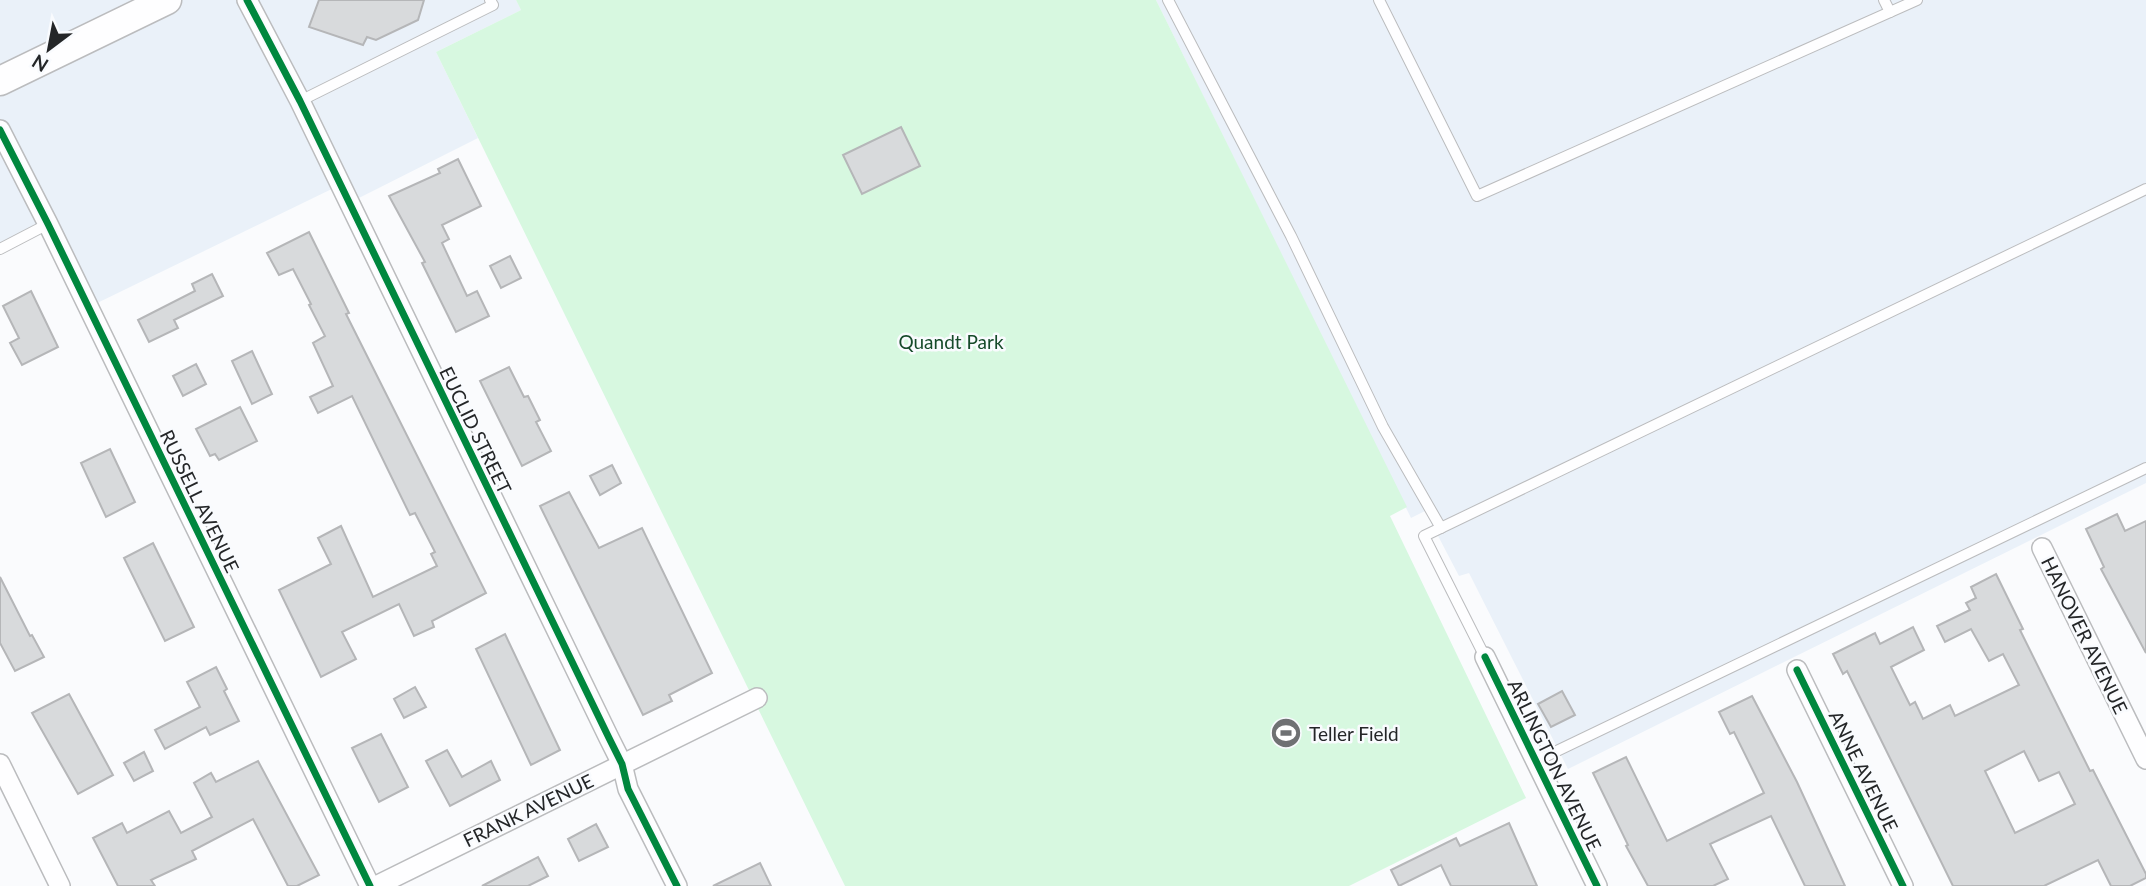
<svg xmlns="http://www.w3.org/2000/svg" width="2146" height="886" viewBox="0 0 2146 886" font-family="Lato,sans-serif">
  <style>
    .built { fill: #eaf1f9 }
    .green { fill: #d7f8e0 }
    .building { fill: #d8dadc; stroke: #b5b6b8; stroke-width: 2; fill-rule: evenodd }
    .lines { fill: none; stroke-linecap: round; stroke-linejoin: round }
    .service-casing { stroke: #bbbcbe; stroke-width: 12 }
    .minor-casing { stroke: #bbbcbe; stroke-width: 22 }
    .secondary-casing { stroke: #bbbcbe; stroke-width: 31 }
    .service { stroke: #fefeff; stroke-width: 10 }
    .minor { stroke: #fefeff; stroke-width: 19 }
    .secondary { stroke: #fefeff; stroke-width: 28 }
    .cycleway-casing { stroke: #f9fbfe; stroke-width: 11 }
    .cycleway { stroke: #00873e; stroke-width: 7 }
    .labels { text-anchor: middle; dominant-baseline: central; stroke-width: 5; stroke-linejoin: round; paint-order: stroke }
    .park-label { font-size: 19px; fill: #164b2a; stroke: #f9fbfe }
    .street-label { font-size: 19px; fill: #242628; stroke: #f9fbfe }
    .poi-label { font-size: 19px; fill: #242628; stroke: #f9fbfe; text-anchor: start }
  </style>
  <rect width="100%" height="100%" fill="#fafbfd"/>
  <!-- built -->
  <g class="built">
    <path d="M0 0H516L521 10 436 52 478 138 349 203 340 185 89 307 48 225 0 249Z"/>
    <path d="M1156 0H2146V483L1568 769 1469 573 1459 576 1425 511 1411 518Z"/>
  </g>
  <!-- green -->
  <path class="green" d="M516 0H1156L1407 507 1390 516 1526 798 1349 886H845L436 52 521 10Z"/>
  <!-- building -->
  <g class="building">
    <path d="M319 0H424L418 20 376 40 367 37 363 45 309 27Z"/>
    <path d="M901 127 920 166 862 194 843 155Z"/>
    <path d="M458 159 481 206 442 225 449 239 442 243 467 296 477 291 489 316 456 332 422 263 425 262 389 196 440 173 438 169Z"/>
    <path d="M309 232 349 313 346 314 486 593 432 621 434 627 414 636 399 604 342 632 356 659 321 677 279 590 331 564 318 538 341 526 373 597 437 566 431 554 435 552 415 513 410 515 352 396 318 413 310 397 333 386 313 343 325 336 309 305 311 304 293 269 279 275 267 253Z"/>
    <path d="M510 256 521 278 501 288 490 266Z"/>
    <path d="M212 274 223 296 174 320 178 328 149 342 138 320 195 291 192 284Z"/>
    <path d="M31 291 58 347 22 365 10 343 19 338 3 306Z"/>
    <path d="M252 351 272 394 252 404 232 361Z"/>
    <path d="M196 364 206 384 183 396 173 376Z"/>
    <path d="M509 367 524 397 528 396 540 420 536 422 551 451 522 466 480 381Z"/>
    <path d="M240 407 257 441 219 460 215 454 210 456 196 429Z"/>
    <path d="M110 449 135 502 106 517 81 463Z"/>
    <path d="M612 465 621 483 600 495 590 476Z"/>
    <path d="M569 492 599 548 642 528 712 673 669 695 672 701 643 715 540 506Z"/>
    <path d="M2117 514 2125 531 2146 521V653L2101 569 2104 567 2086 529Z"/>
    <path d="M153 543 194 627 165 641 124 558Z"/>
    <path d="M1996 574 2023 629 2020 630 2090 771 2093 770 2146 874V878L2130 886H2111L2098 860 2044 886H1953L1847 671 1843 674 1833 654 1875 633 1880 644 1913 627 1924 650 1891 667 1910 705 1915 702 1923 719 1950 705 1955 716 2019 685 2003 654 1989 661 1971 629 1945 642 1937 626 1970 610 1966 603 1976 598 1971 587ZM2024 751 2039 781 2059 772 2075 804 2015 833 1985 771Z"/>
    <path d="M0 577 30 636 32 635 44 657 15 671 0 643Z"/>
    <path d="M505 634 560 750 531 765 476 649Z"/>
    <path d="M216 667 227 689 224 691 239 721 210 735 206 727 165 749 155 730 200 707 187 682Z"/>
    <path d="M415 687 426 707 404 718 394 699Z"/>
    <path d="M1562 691 1575 715 1551 727 1538 704Z"/>
    <path d="M69 694 113 775 78 794 32 713Z"/>
    <path d="M1752 696 1797 782 1845 886H1805L1771 816 1710 844 1728 879 1713 886H1648L1626 846 1628 845 1593 773 1626 757 1667 841 1764 793 1734 732 1730 734 1719 712Z"/>
    <path d="M381 734 408 787 379 802 352 748Z"/>
    <path d="M447 750 462 777 491 761 500 780 450 806 426 761Z"/>
    <path d="M144 752 153 771 134 781 124 763Z"/>
    <path d="M258 761 319 875 297 886H288L253 819 192 851 196 859 151 880 155 886H118L93 838 122 823 127 833 169 811 181 833 212 817 194 783 211 773 216 782Z"/>
    <path d="M1509 823 1537 886H1451L1441 865 1399 886 1391 870 1456 838 1460 846Z"/>
    <path d="M596 824 608 847 579 861 568 839Z"/>
    <path d="M538 857 548 876 528 886H482Z"/>
    <path d="M760 863 771 886H713Z"/>
  </g>
  <g class="lines">
    <!-- service casing -->
    <g class="service-casing">
      <g id="service">
        <path d="M1168 0 1291 236 1383 427 1441 528"/>
        <path d="M1379 0 1477 196 1917 0"/>
        <path d="M1884 0 1890 12"/>
        <path d="M300 101 493 5 490 0"/>
        <path d="M0 249 48 224"/>
        <path d="M1485 657 1424 536 2146 189"/>
        <path d="M1536 761 2146 468"/>
      </g>
    </g>
    <!-- minor casing -->
    <g class="minor-casing">
      <g id="minor">
        <path d="M247 0 300 101 609 738 622 764 628 789 677 886"/>
        <path d="M0 130 48 224 370 886"/>
        <path d="M2042 548 2146 759"/>
        <path d="M1485 657 1597 886"/>
        <path d="M1797 670 1903 886"/>
        <path d="M0 764 60 886"/>
        <path d="M376 886 757 698"/>
      </g>
    </g>
    <!-- secondary casing -->
    <g class="secondary-casing">
      <path id="secondary" d="M0 81 167 0"/>
    </g>
    <!-- service -->
    <use href="#service" class="service"/>
    <!-- minor -->
    <use href="#minor" class="minor"/>
    <!-- secondary -->
    <use href="#secondary" class="secondary"/>
    <!-- cycleway casing -->
    <g class="cycleway-casing">
      <g id="cycleway">
        <path d="M247 0 300 101 609 738 622 764 628 789 677 886"/>
        <path d="M0 130 48 224 370 886"/>
        <path d="M1485 657 1597 886"/>
        <path d="M1797 670 1903 886"/>
      </g>
    </g>
    <!-- cycleway -->
    <use href="#cycleway" class="cycleway"/>
  </g>
  <!-- icons -->
  <defs>
    <g id="stadium-disc" transform="scale(1.575)"><circle r="9.5" fill="#6f7173" stroke="#f9fbfe"/><path d="M0-5a6.5 5 0 1 0 0 10a6.5 5 0 1 0 0-10ZM-3.5-1.8h7v3.6h-7Z" fill="#fff"/></g>
  </defs>
  <g fill-rule="evenodd">
    <use href="#stadium-disc" x="1286" y="733"/>
  </g>
  <g class="labels">
    <!-- park labels -->
    <g class="park-label">
      <text x="951" y="341">Quandt Park</text>
    </g>
    <!-- street labels -->
    <g class="street-label">
      <text transform="translate(476 430) rotate(64)">EUCLID STREET</text>
      <text transform="translate(200 501) rotate(64)">RUSSELL AVENUE</text>
      <text transform="translate(2085 635) rotate(64)">HANOVER AVENUE</text>
      <text transform="translate(1555 765) rotate(64)">ARLINGTON AVENUE</text>
      <text transform="translate(1864 771) rotate(64)">ANNE AVENUE</text>
      <text transform="translate(528 810) rotate(-26)">FRANK AVENUE</text>
    </g>
    <!-- poi labels -->
    <g class="poi-label">
      <text x="1309" y="733">Teller Field</text>
    </g>
  </g>
  <!-- north arrow -->
  <g transform="translate(49 49) rotate(212)" stroke="#f9fbfe" stroke-width="5" paint-order="stroke">
  <path d="M0-5L12 26L0 18L-12 26Z" fill="#242628"/>
  <text y="-10" font-size="19" font-weight="bold" text-anchor="middle" fill="#242628">N</text>
  </g>
</svg>
